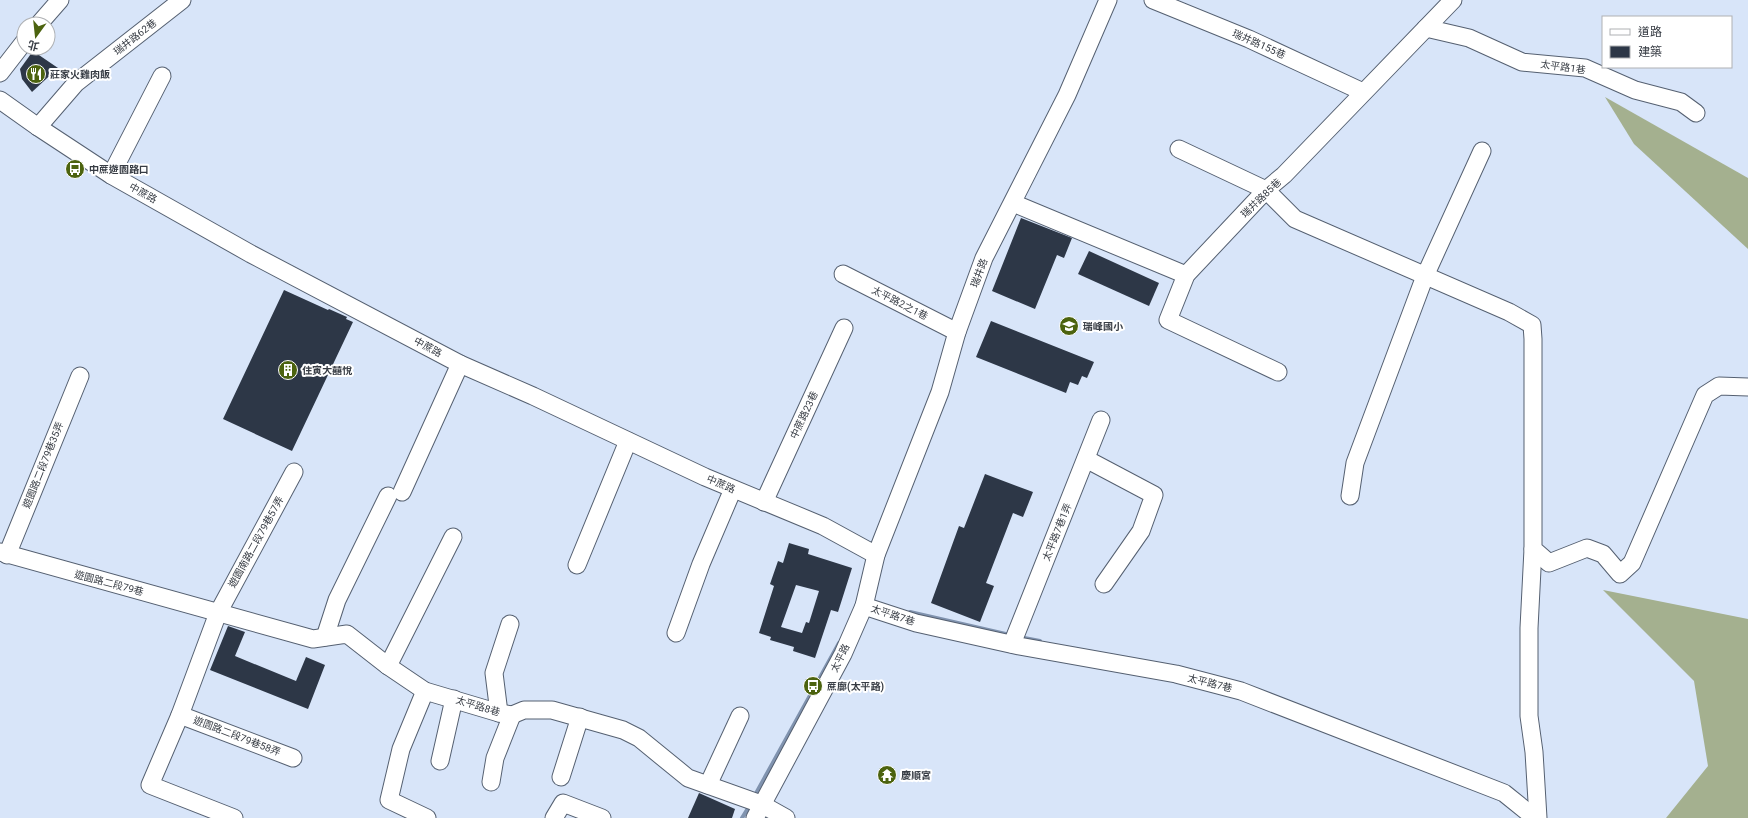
<svg xmlns="http://www.w3.org/2000/svg" width="1748" height="818" viewBox="0 0 1748 818" font-family="Roboto,'Noto Sans TC',sans-serif">
  <style>
    .forest { fill: #a4b08f }
    .lines { fill: none; stroke-linecap: round; stroke-linejoin: round }
    .stream { stroke: #8093af; stroke-width: 4 }
    .building { fill: #2d3747; fill-rule: evenodd }
    .minor-casing { stroke: #556071; stroke-width: 19 }
    .minor { stroke: #fff; stroke-width: 17 }
    .labels { text-anchor: middle; dominant-baseline: central; stroke-width: 4; stroke-linejoin: round; paint-order: stroke }
    .street-label { font-size: 10px; fill: #373c44; stroke: #fff }
    .poi-label { font-size: 10px; font-weight: bold; fill: #373c44; stroke: #fff; text-anchor: start }
  </style>
  <rect width="100%" height="100%" fill="#d8e5f9"/>
  <!-- forest -->
  <g class="forest">
    <path d="M1605 97 1748 178V249L1634 144Z"/>
    <path d="M1603 590 1748 619V818H1666L1708 766 1694 681Z"/>
  </g>
  <g class="lines">
    <!-- stream -->
    <g class="stream">
      <path d="M910 612 1010 635"/>
      <path d="M1019 637 1040 641"/>
      <path d="M754 797 839 643"/>
      <path d="M742 818 750 805"/>
    </g>
  </g>
  <!-- building -->
  <g class="building">
    <path d="M33 51 58 68 32 92 22 79 20 69Z"/>
    <path d="M1021 218 1072 238 1064 258 1057 255 1035 309 992 291Z"/>
    <path d="M1089 251 1159 283 1149 306 1078 274Z"/>
    <path d="M284 290 328 310 329 309 347 317 346 319 353 322 292 451 223 419Z"/>
    <path d="M991 321 1094 362 1087 378 1082 376 1078 385 1070 382 1066 393 976 357Z"/>
    <path d="M985 474 1033 492 1023 517 1013 513 986 583 994 586 980 622 931 603 959 526 964 528Z"/>
    <path d="M789 543 809 549 808 554 852 568 838 612 831 610 815 658 793 651 794 647 770 640 771 637 759 633 774 586 770 584 778 561 783 563ZM796 585 819 591 809 623 806 622 802 633 781 627Z"/>
    <path d="M228 626 245 632 235 656 247 661 296 681 306 657 325 665 308 709 210 670Z"/>
    <path d="M699 793 735 809 732 818H688Z"/>
  </g>
  <g class="lines">
    <!-- minor casing -->
    <g class="minor-casing">
      <g id="minor">
        <path d="M1153 0 1249 39 1363 92"/>
        <path d="M39 24 60 0"/>
        <path d="M1426 28 1469 38 1522 62 1585 68 1635 90 1681 102 1696 113"/>
        <path d="M0 73 24 42"/>
        <path d="M0 100 38 127 111 175 251 254 460 364 533 396 705 477 823 526 876 555"/>
        <path d="M38 127 76 83 182 0"/>
        <path d="M1179 149 1266 190 1295 219 1509 312 1532 325 1533 339V549L1549 563 1587 548 1603 554 1620 574 1632 563 1705 395 1719 386 1748 387"/>
        <path d="M111 175 162 76"/>
        <path d="M1013 203 1186 275"/>
        <path d="M843 274 957 332"/>
        <path d="M1278 372 1168 320 1186 275 1266 190 1284 175 1453 0"/>
        <path d="M1086 459 1154 495 1141 531 1104 584"/>
        <path d="M402 492 460 364"/>
        <path d="M1350 496 1355 463 1425 276 1482 151"/>
        <path d="M764 502 844 328"/>
        <path d="M1533 549 1529 628V716L1534 752 1538 818"/>
        <path d="M0 552 313 639 347 634 388 666 425 691 499 713 512 715 524 710H552L623 730 639 738 688 778 761 804 786 818"/>
        <path d="M7 555 80 376"/>
        <path d="M577 565 628 441"/>
        <path d="M864 606 916 623 1019 646 1176 674 1241 691 1504 793 1535 818"/>
        <path d="M676 633 701 564 733 489"/>
        <path d="M325 637 337 600 388 496"/>
        <path d="M1012 644 1101 420"/>
        <path d="M388 666 453 537"/>
        <path d="M425 691 401 749 389 800 427 818"/>
        <path d="M499 713 494 673 510 624"/>
        <path d="M180 715 293 758"/>
        <path d="M440 761 454 699"/>
        <path d="M561 777 580 717"/>
        <path d="M491 782 495 758 512 715"/>
        <path d="M708 785 740 716"/>
        <path d="M234 818 150 785 180 715 218 613 294 472"/>
        <path d="M554 818 563 803 602 818"/>
        <path d="M755 818 843 654 864 606 876 555 940 392 957 332 984 258 1067 95 1108 0"/>
      </g>
    </g>
    <!-- minor -->
    <use href="#minor" class="minor"/>
  </g>
  <!-- icons -->
  <defs>
    <g id="restaurant-disc" transform="scale(1)"><circle r="9.5" fill="#4c630f" stroke="#fff"/><path d="M-5-6h1v4h1v-4h1v4h1v-4h1v5L-1.5 .5V6h-2V.5L-5-1ZM5-6V6H3V1.5H1.5Q1.5-4 5-6Z" fill="#fff"/></g>
    <g id="bus-disc" transform="scale(1)"><circle r="9.5" fill="#4c630f" stroke="#fff"/><path d="M-5-6H5V4H4V6H2V4H-2V6H-4V4H-5ZM-3.5-4V0h7V-4ZM-3.5 1.2v1.5H-2V1.2ZM2 1.2v1.5H3.5V1.2Z" fill="#fff"/></g>
    <g id="school-disc" transform="scale(1)"><circle r="9.5" fill="#4c630f" stroke="#fff"/><path d="M0-5L7-2L0 1L-7-2ZM-4 1L0 2.5L4 1V4Q0 6-4 4Z" fill="#fff"/></g>
    <g id="building-disc" transform="scale(1)"><circle r="9.5" fill="#4c630f" stroke="#fff"/><path d="M-4-6H4V6H1V3H-1V6H-4ZM-2.5-4.3h1.7v1.8h-1.7ZM.8-4.3h1.7v1.8H.8ZM-2.5-1h1.7V.8h-1.7ZM.8-1h1.7V.8H.8Z" fill="#fff"/></g>
    <g id="temple-disc" transform="scale(1)"><circle r="9.5" fill="#4c630f" stroke="#fff"/><path d="M0-6L5-2H3V0L6.5 2.5H4V6H1.5V3h-3V6H-4V2.5H-6.5L-3 0V-2H-5Z" fill="#fff"/></g>
  </defs>
  <g fill-rule="evenodd">
    <use href="#restaurant-disc" x="36" y="74"/>
    <use href="#bus-disc" x="75" y="169"/>
    <use href="#school-disc" x="1069" y="326"/>
    <use href="#building-disc" x="288" y="370"/>
    <use href="#bus-disc" x="813" y="686"/>
    <use href="#temple-disc" x="887" y="775"/>
  </g>
  <g class="labels">
    <!-- street labels -->
    <g class="street-label">
      <text transform="translate(135 37) rotate(-38)">瑞井路62巷</text>
      <text transform="translate(1259 44) rotate(24)">瑞井路155巷</text>
      <text transform="translate(1563 67) rotate(8)">太平路1巷</text>
      <text transform="translate(143 193) rotate(29)">中蔗路</text>
      <text transform="translate(1261 198) rotate(-44)">瑞井路85巷</text>
      <text transform="translate(979 273) rotate(-69)">瑞井路</text>
      <text transform="translate(900 303) rotate(27)">太平路2之1巷</text>
      <text transform="translate(428 347) rotate(28)">中蔗路</text>
      <text transform="translate(804 415) rotate(-65)">中蔗路23巷</text>
      <text transform="translate(43 465) rotate(-68)">遊園路二段79巷35弄</text>
      <text transform="translate(721 484) rotate(23)">中蔗路</text>
      <text transform="translate(1057 532) rotate(-68)">太平路7巷1弄</text>
      <text transform="translate(256 542) rotate(-61)">遊園南路二段79巷57弄</text>
      <text transform="translate(109 583) rotate(15)">遊園路二段79巷</text>
      <text transform="translate(893 615) rotate(18)">太平路7巷</text>
      <text transform="translate(840 658) rotate(-64)">太平路</text>
      <text transform="translate(1210 683) rotate(14)">太平路7巷</text>
      <text transform="translate(478 706) rotate(17)">太平路8巷</text>
      <text transform="translate(237 736) rotate(21)">遊園路二段79巷58弄</text>
    </g>
    <!-- poi labels -->
    <g class="poi-label">
      <text x="50" y="74">莊家火雞肉飯</text>
      <text x="89" y="169">中蔗遊園路口</text>
      <text x="1083" y="326">瑞峰國小</text>
      <text x="302" y="370">住寅大囍悅</text>
      <text x="827" y="686">蔗廍(太平路)</text>
      <text x="901" y="775">慶順宮</text>
    </g>
  </g>
  <!-- legend -->
  <rect x="1602" y="16" width="130" height="52" fill="#ffffff" stroke="#afb1b4"/>
  <rect x="1610" y="29" width="20" height="6" fill="#ffffff" stroke="#afb1b4"/>
  <text x="1638" y="36" font-size="12" fill="#373c44">道路</text>
  <rect x="1610" y="46" width="20" height="12" fill="#2d3747" stroke="#afb1b4"/>
  <text x="1638" y="56" font-size="12" fill="#373c44">建築</text>
  <!-- north arrow -->
  <g transform="translate(36 36) rotate(195)"><circle r="19" fill="#ffffff" stroke="#afb1b4"/>
  <path d="M0-3L7 15L0 10L-7 15Z" fill="#4c630f"/>
  <text y="-6" font-size="11" font-weight="bold" text-anchor="middle" fill="#373c44">北</text>
  </g>
</svg>
